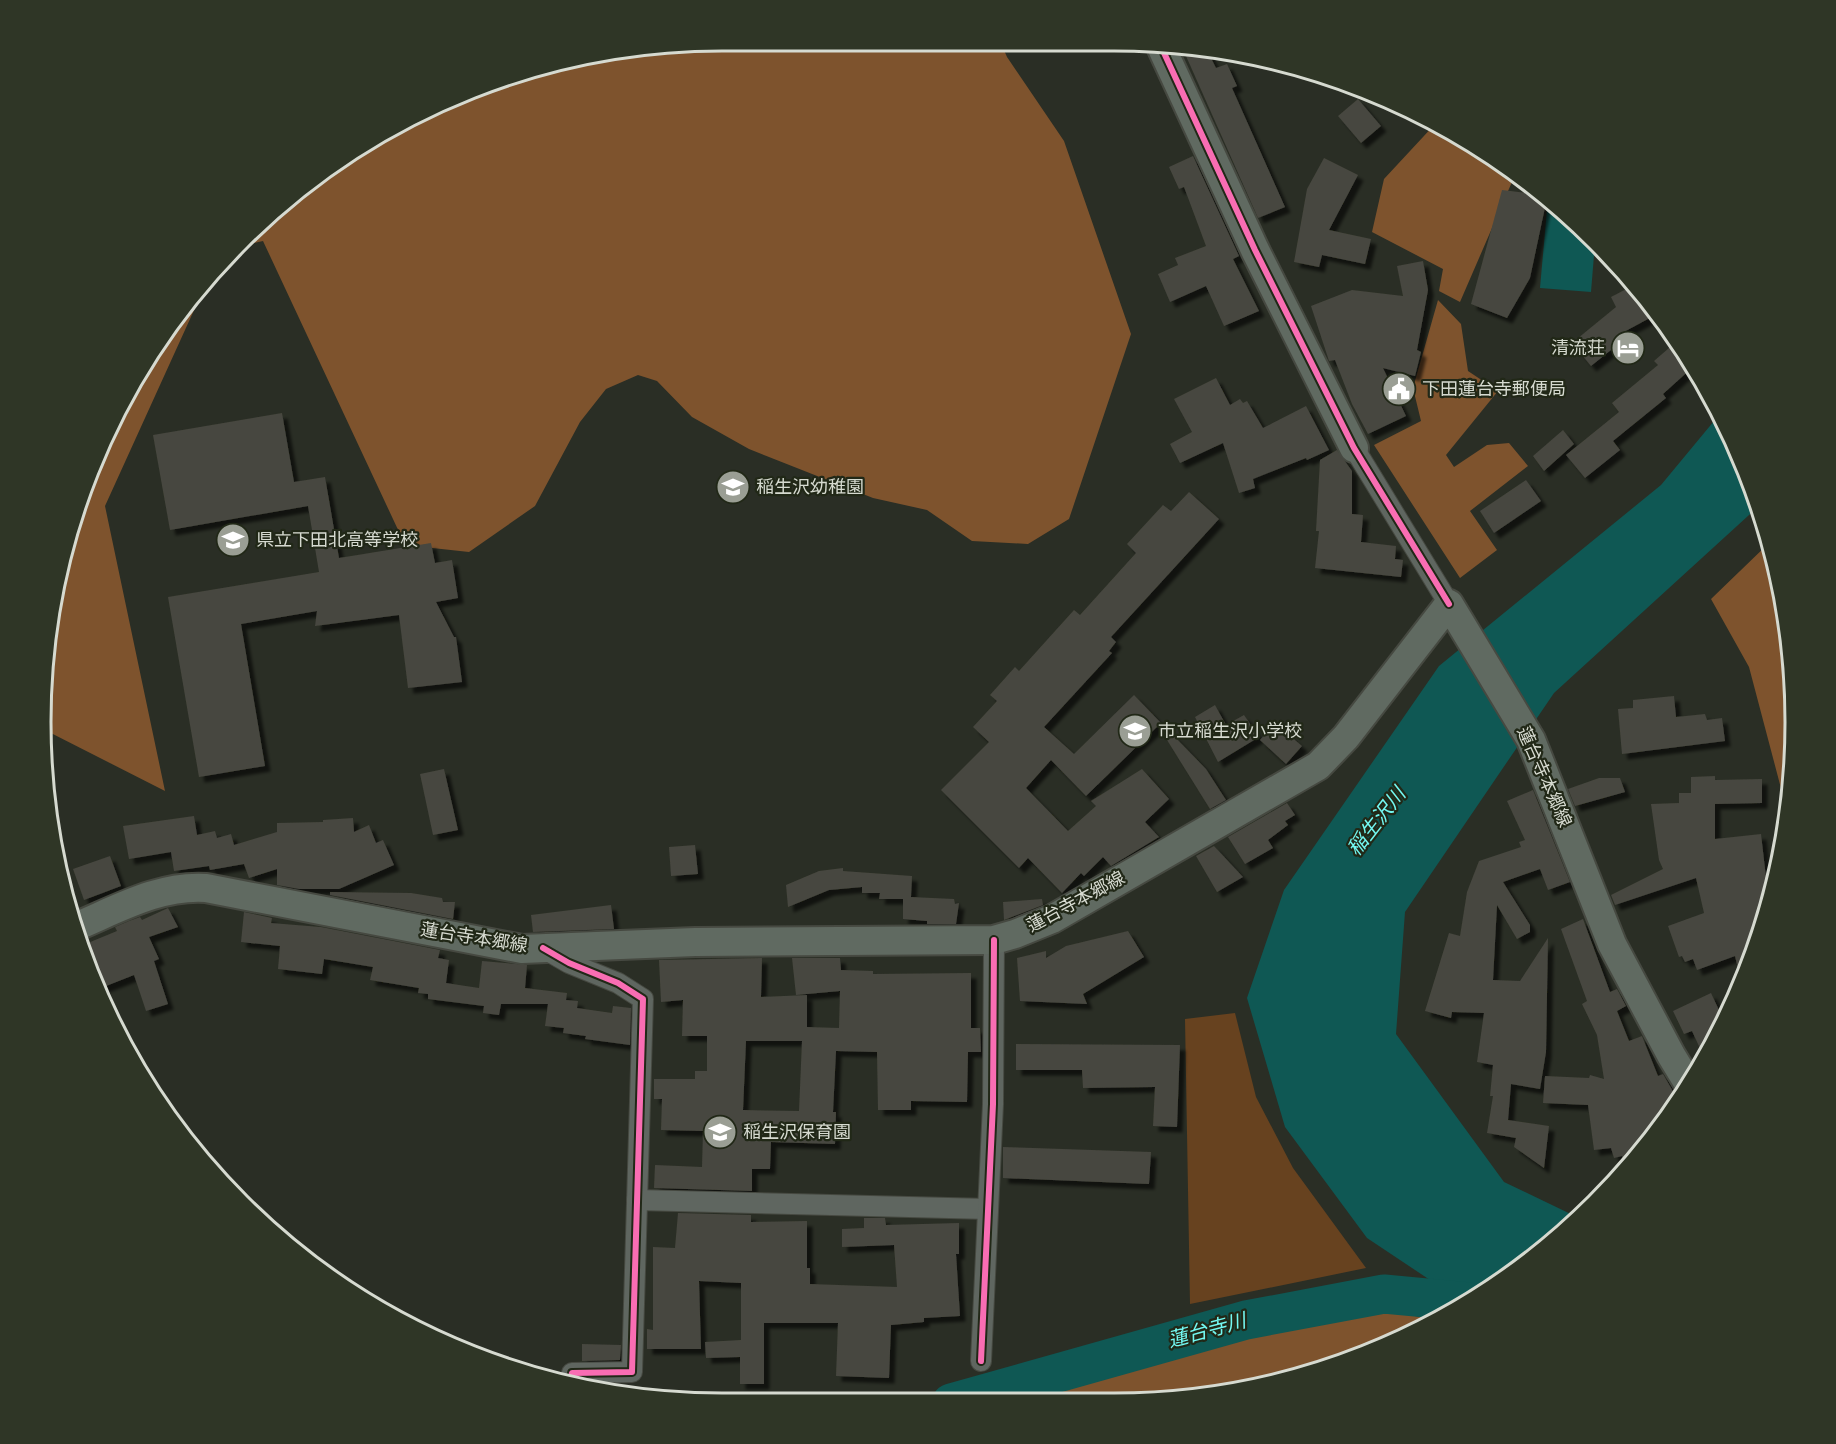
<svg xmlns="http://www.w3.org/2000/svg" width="1836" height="1444" viewBox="0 0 1836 1444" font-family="'Sofia Sans Condensed','Noto Sans JP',sans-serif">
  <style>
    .green { fill: #67421f }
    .forest { fill: #7e532d }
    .water { fill: #0f5854 }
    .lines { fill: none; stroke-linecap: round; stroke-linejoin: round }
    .river { stroke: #0f5854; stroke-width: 39 }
    .building { fill: #47473f; fill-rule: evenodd; filter: url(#shadow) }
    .street-casing { stroke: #464941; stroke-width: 22 }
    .secondary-casing { stroke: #464941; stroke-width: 32 }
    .street { stroke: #5f6660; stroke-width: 20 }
    .secondary { stroke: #606a61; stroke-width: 28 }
    .cycleway-casing { stroke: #212817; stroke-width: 10 }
    .cycleway { stroke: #f96db3; stroke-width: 6 }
    .labels { text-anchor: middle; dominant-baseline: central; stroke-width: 4.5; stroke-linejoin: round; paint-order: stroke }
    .poi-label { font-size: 18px; fill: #d6dad0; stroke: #212817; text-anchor: start }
    .street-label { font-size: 18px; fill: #d6dad0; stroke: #212817 }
    .water-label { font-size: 20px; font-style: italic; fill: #73f8f2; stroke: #212817 }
    .rim { fill: none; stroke: #d6dad0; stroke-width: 3 }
  </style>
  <defs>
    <filter id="shadow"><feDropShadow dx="5.5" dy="5.5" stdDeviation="1.5" flood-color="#0009"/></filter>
  </defs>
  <rect width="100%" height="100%" fill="#2a2e25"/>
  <!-- green -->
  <path class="green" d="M1235 1013 1256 1097 1293 1168 1366 1268 1190 1304 1185 1019Z"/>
  <!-- forest -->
  <g class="forest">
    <path d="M722 41H1000L1007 57 1064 141 1131 334 1069 519 1028 544 972 541 927 510 873 498 749 449 692 417 657 381 638 375 606 389 580 422 535 506 469 552 414 546 400 534 263 241 245 245 205 285 240 240 382 132 546 64Z"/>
    <path d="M1436 123 1454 132 1515 175 1460 302 1439 291 1443 269 1372 232 1384 179Z"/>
    <path d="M205 286 105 506 165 791 41 728V722L64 545 132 381Z"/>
    <path d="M1438 300 1461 324 1468 371 1498 391 1446 455 1454 467 1487 445 1509 443 1528 466 1470 511 1497 550 1460 578 1374 445 1421 421 1413 388Z"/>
    <path d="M1769 543 1790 633 1794 767 1787 811 1749 667 1711 599Z"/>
    <path d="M1382 1310 1437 1320 1333 1367 1159 1402 978 1403 1313 1314Z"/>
  </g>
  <!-- water -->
  <g class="water">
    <path d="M1548 198 1563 209 1595 243 1591 292 1540 288Z"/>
    <path d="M1719 415 1760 505 1554 693 1405 912 1396 1034 1504 1182 1579 1218 1563 1235 1466 1304 1367 1238 1285 1127 1247 998 1284 890 1439 666 1661 485Z"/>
  </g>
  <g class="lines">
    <!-- river -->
    <path class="river" d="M951 1403 1246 1320 1384 1294 1469 1302"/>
  </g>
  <!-- building -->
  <g class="building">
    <path d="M1182 47 1208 52 1216 68 1227 64 1237 86 1232 88 1285 207 1258 218Z"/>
    <path d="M1358 99 1381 126 1361 143 1338 116Z"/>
    <path d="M1193 156 1239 256 1233 259 1259 311 1224 326 1206 286 1170 302 1158 274 1178 265 1175 258 1206 246 1184 187 1179 189 1169 167Z"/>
    <path d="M1324 158 1358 175 1329 230 1371 239 1365 264 1322 255 1319 267 1294 262 1307 189Z"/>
    <path d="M1502 190 1527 193 1547 198 1530 278 1507 318 1471 304Z"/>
    <path d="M1423 261 1428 290 1417 350 1421 352 1415 376 1383 368 1406 416 1368 434 1352 404 1335 360 1329 361 1311 306 1352 290 1403 296 1397 266Z"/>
    <path d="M1634 285 1659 313 1622 333 1626 338 1591 366 1572 343 1616 307 1611 297Z"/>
    <path d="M1677 341 1694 366 1663 394 1666 398 1613 441 1620 450 1585 478 1566 455 1619 412 1612 403 1658 365 1654 361Z"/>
    <path d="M1216 378 1230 405 1240 399 1243 403 1247 401 1263 428 1306 406 1329 450 1307 460 1306 458 1253 479 1255 488 1239 493 1223 443 1180 463 1170 444 1192 432 1174 399Z"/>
    <path d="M282 413 294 482 325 477 339 558 431 543 435 563 452 560 458 598 436 602 454 637H456L462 682 408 688 399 615 315 626 317 611 241 624 265 766 199 777 168 597 319 572 308 506 170 530 153 435Z"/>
    <path d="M1563 430 1574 444 1544 471 1533 456Z"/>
    <path d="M1337 450 1352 471V514L1363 515 1361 542 1396 546 1395 559 1403 560 1401 577 1315 568 1319 531H1316L1320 460Z"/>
    <path d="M1526 480 1541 501 1494 533 1480 511Z"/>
    <path d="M1189 492 1219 519 1111 637 1116 642 1109 651 1112 653 1044 727 1074 754 1134 695 1161 723 1086 796 1051 760 1026 788 1068 831 1096 806 1091 801 1142 769 1169 799 1145 822 1159 837 1111 866 1103 857 1084 876 1081 873 1062 893 1028 858 1019 868 941 790 989 742 973 727 997 701 990 695 1015 667 1019 671 1074 610 1080 615 1136 553 1127 544 1163 505 1171 511Z"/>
    <path d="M1674 696 1676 717 1705 714 1707 720 1722 718 1725 741 1622 754 1618 709 1633 708V700Z"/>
    <path d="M1215 705 1226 725 1244 715 1259 737 1218 762 1195 717Z"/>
    <path d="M1275 723 1302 746 1286 764 1260 740Z"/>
    <path d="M1173 735 1206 769 1226 800 1210 809 1167 740Z"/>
    <path d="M444 769 458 830 433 835 420 774Z"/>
    <path d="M1715 776V780L1762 779V803L1715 804V839L1761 834 1767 886 1770 885 1772 897 1741 982 1735 956 1697 970 1693 959 1685 962 1682 956 1679 957 1668 926 1704 913 1696 878 1615 905 1611 895 1663 869 1659 860 1651 804 1679 803V793H1691V777Z"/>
    <path d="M1599 778H1620L1625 792 1575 806 1568 789Z"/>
    <path d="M1533 790 1570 882 1548 890 1540 869 1503 882 1530 925V932L1517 939 1497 905 1493 980 1520 981 1548 938 1546 1052 1540 1089 1511 1084 1508 1120 1549 1126 1544 1168 1514 1147 1516 1138 1487 1133 1493 1096H1490L1493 1065 1477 1062 1484 1013 1452 1012 1451 1018 1425 1011 1449 933 1460 936 1467 892 1479 861 1521 847 1519 842 1525 840 1507 801Z"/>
    <path d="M1287 803 1295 815 1285 821 1288 825 1268 840 1273 848 1245 864 1228 837Z"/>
    <path d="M194 816 197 835 215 831 217 838 231 834 234 845 277 832V823L323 822V820L353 818 354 832 369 825 376 843 383 840 394 865 339 889H299L277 885V869L249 878 244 864 210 870 209 866 174 871 171 852 129 859 123 826Z"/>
    <path d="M695 845 698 874 671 876 669 847Z"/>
    <path d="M1214 846 1243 877 1217 892 1196 856Z"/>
    <path d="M110 856 121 886 84 900 73 869Z"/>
    <path d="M843 868V871L912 876 911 897 954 899 955 904 959 903 956 924H927V921L903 919V899H879L880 893H862V887L829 890 788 907 786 885 819 871Z"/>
    <path d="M330 892 411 893 442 898 443 902H455L453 919 330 895Z"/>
    <path d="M1042 899 1043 905 1004 920 1003 902Z"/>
    <path d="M611 905 614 929 533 932 531 915Z"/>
    <path d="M168 908 178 927 149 937 159 959 154 961 168 1004 146 1011 134 975 101 988 83 945 117 931 115 927 129 921 140 917 142 920Z"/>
    <path d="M244 912 272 918 271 923 321 927 440 950 438 958 449 960 446 983 479 988 482 961 527 965 525 988 567 993 566 1000 578 1001 577 1008 612 1013 613 1006 631 1008 630 1045 585 1039 586 1036 563 1033 564 1028 545 1026 548 1004H501L499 1015 483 1013 484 1006 428 999V994L418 993 419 988 370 980 373 967 324 959 322 974 278 969 280 946 241 942Z"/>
    <path d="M1583 919 1610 992 1617 989 1626 1006 1617 1011 1629 1041 1642 1036 1658 1076 1663 1074 1678 1100 1654 1137 1628 1166 1622 1156 1614 1158 1611 1148 1594 1150 1588 1105 1543 1103 1545 1076 1589 1078 1590 1075 1604 1079 1597 1035 1582 1004 1587 1001 1561 929Z"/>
    <path d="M1128 931 1144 957 1083 994 1087 1004 1020 1001 1017 958 1046 951V958L1066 946Z"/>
    <path d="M762 958 761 997 807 995V1027L839 1028 840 991 796 995 792 958H840L841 970 873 971V974L971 973V1028H980L981 1052H968L967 1102 911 1101V1110H878L877 1052 836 1051 833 1112H836L835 1144 771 1142 770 1169H752V1191L654 1188 655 1165 702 1167 703 1131 661 1130 662 1099H654V1079H695V1071H707V1036H682L683 1000 661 1002 659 960ZM746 1041H802L799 1111 743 1110Z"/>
    <path d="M1711 993 1725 1023 1704 1057 1692 1031 1684 1034 1673 1011Z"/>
    <path d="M1016 1044 1180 1045 1177 1127 1153 1126 1155 1087 1083 1088 1082 1070H1016Z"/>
    <path d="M1003 1147 1151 1152 1149 1184 1003 1178Z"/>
    <path d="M678 1213 751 1215V1222L807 1221V1268H810V1284L897 1287 894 1245 842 1247V1229L864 1228V1218H885L886 1225 959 1223V1254H956L960 1316 924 1318V1322L891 1325 889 1378 836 1376 838 1323H764V1384H740V1357L706 1358 705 1342 741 1340V1283L699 1281 701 1349H647V1329L653 1330V1247L675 1248Z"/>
    <path d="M582 1344 621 1345 620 1360 582 1361Z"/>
  </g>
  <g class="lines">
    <!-- street casing -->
    <g class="street-casing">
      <g id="street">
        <path d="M1354 448 1449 604"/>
        <path d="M543 948 569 963 618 983 643 999 632 1372 572 1373 570 1385"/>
        <path d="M637 1200 988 1209"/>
        <path d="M981 1361 993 1104 994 940"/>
      </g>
    </g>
    <!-- secondary casing -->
    <g class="secondary-casing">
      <g id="secondary">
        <path d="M1159 42 1255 250 1354 448"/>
        <path d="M75 927C118 909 159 885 206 888L522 949 695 942 994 940 1015 934 1052 919 1318 766 1346 737 1449 604 1531 740 1612 944 1671 1055 1688 1083"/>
      </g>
    </g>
    <!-- street -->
    <use href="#street" class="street"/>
    <!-- secondary -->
    <use href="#secondary" class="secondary"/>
    <!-- cycleway casing -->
    <g class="cycleway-casing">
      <g id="cycleway">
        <path d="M1159 42 1255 250 1354 448 1449 604"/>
        <path d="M543 948 569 963 618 983 643 999 632 1372 572 1373 570 1385"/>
        <path d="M981 1361 993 1104 994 940"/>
      </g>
    </g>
    <!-- cycleway -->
    <use href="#cycleway" class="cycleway"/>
  </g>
  <!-- icons -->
  <defs>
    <g id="hotel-disc" transform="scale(1.725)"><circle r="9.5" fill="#9a9e94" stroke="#212817"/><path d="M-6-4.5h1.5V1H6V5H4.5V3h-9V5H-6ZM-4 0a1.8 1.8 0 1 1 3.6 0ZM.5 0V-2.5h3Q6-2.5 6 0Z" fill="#fff"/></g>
    <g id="civic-disc" transform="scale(1.725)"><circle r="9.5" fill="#9a9e94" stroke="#212817"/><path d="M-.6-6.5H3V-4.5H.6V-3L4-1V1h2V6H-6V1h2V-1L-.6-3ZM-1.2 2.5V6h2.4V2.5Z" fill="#fff"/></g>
    <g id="school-disc" transform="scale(1.725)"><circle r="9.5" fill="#9a9e94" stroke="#212817"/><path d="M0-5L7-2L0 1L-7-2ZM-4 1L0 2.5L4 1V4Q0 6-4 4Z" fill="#fff"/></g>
  </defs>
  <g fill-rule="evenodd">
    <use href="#hotel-disc" x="1628" y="348"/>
    <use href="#civic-disc" x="1399" y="389"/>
    <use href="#school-disc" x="733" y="487"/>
    <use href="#school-disc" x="233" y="540"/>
    <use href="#school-disc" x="1135" y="731"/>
    <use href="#school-disc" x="720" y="1132"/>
  </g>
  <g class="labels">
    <!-- poi labels -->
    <g class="poi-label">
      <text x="1605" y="348" text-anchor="end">清流荘</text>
      <text x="1422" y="389">下田蓮台寺郵便局</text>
      <text x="756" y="487">稲生沢幼稚園</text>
      <text x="256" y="540">県立下田北高等学校</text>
      <text x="1158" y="731">市立稲生沢小学校</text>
      <text x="743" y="1132">稲生沢保育園</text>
    </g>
    <!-- street labels -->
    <g class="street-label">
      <text transform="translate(1544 777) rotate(66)">蓮台寺本郷線</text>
      <text transform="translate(1076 902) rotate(-28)">蓮台寺本郷線</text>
      <text transform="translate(474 938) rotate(9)">蓮台寺本郷線</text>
    </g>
    <!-- water labels -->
    <g class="water-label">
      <text transform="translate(1377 822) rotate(-52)">稲生沢川</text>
      <text transform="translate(1207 1331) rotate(-15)">蓮台寺川</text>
    </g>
  </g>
  <!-- crop -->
  <path d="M0 0H1836V1444H0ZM722 51H1114A671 671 0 0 1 1785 722V722A671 671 0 0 1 1114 1393H722A671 671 0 0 1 51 722V722A671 671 0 0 1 722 51Z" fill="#2f3626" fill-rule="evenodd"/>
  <path class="rim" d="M722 51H1114A671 671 0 0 1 1785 722V722A671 671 0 0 1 1114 1393H722A671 671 0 0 1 51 722V722A671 671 0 0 1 722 51Z"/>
</svg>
